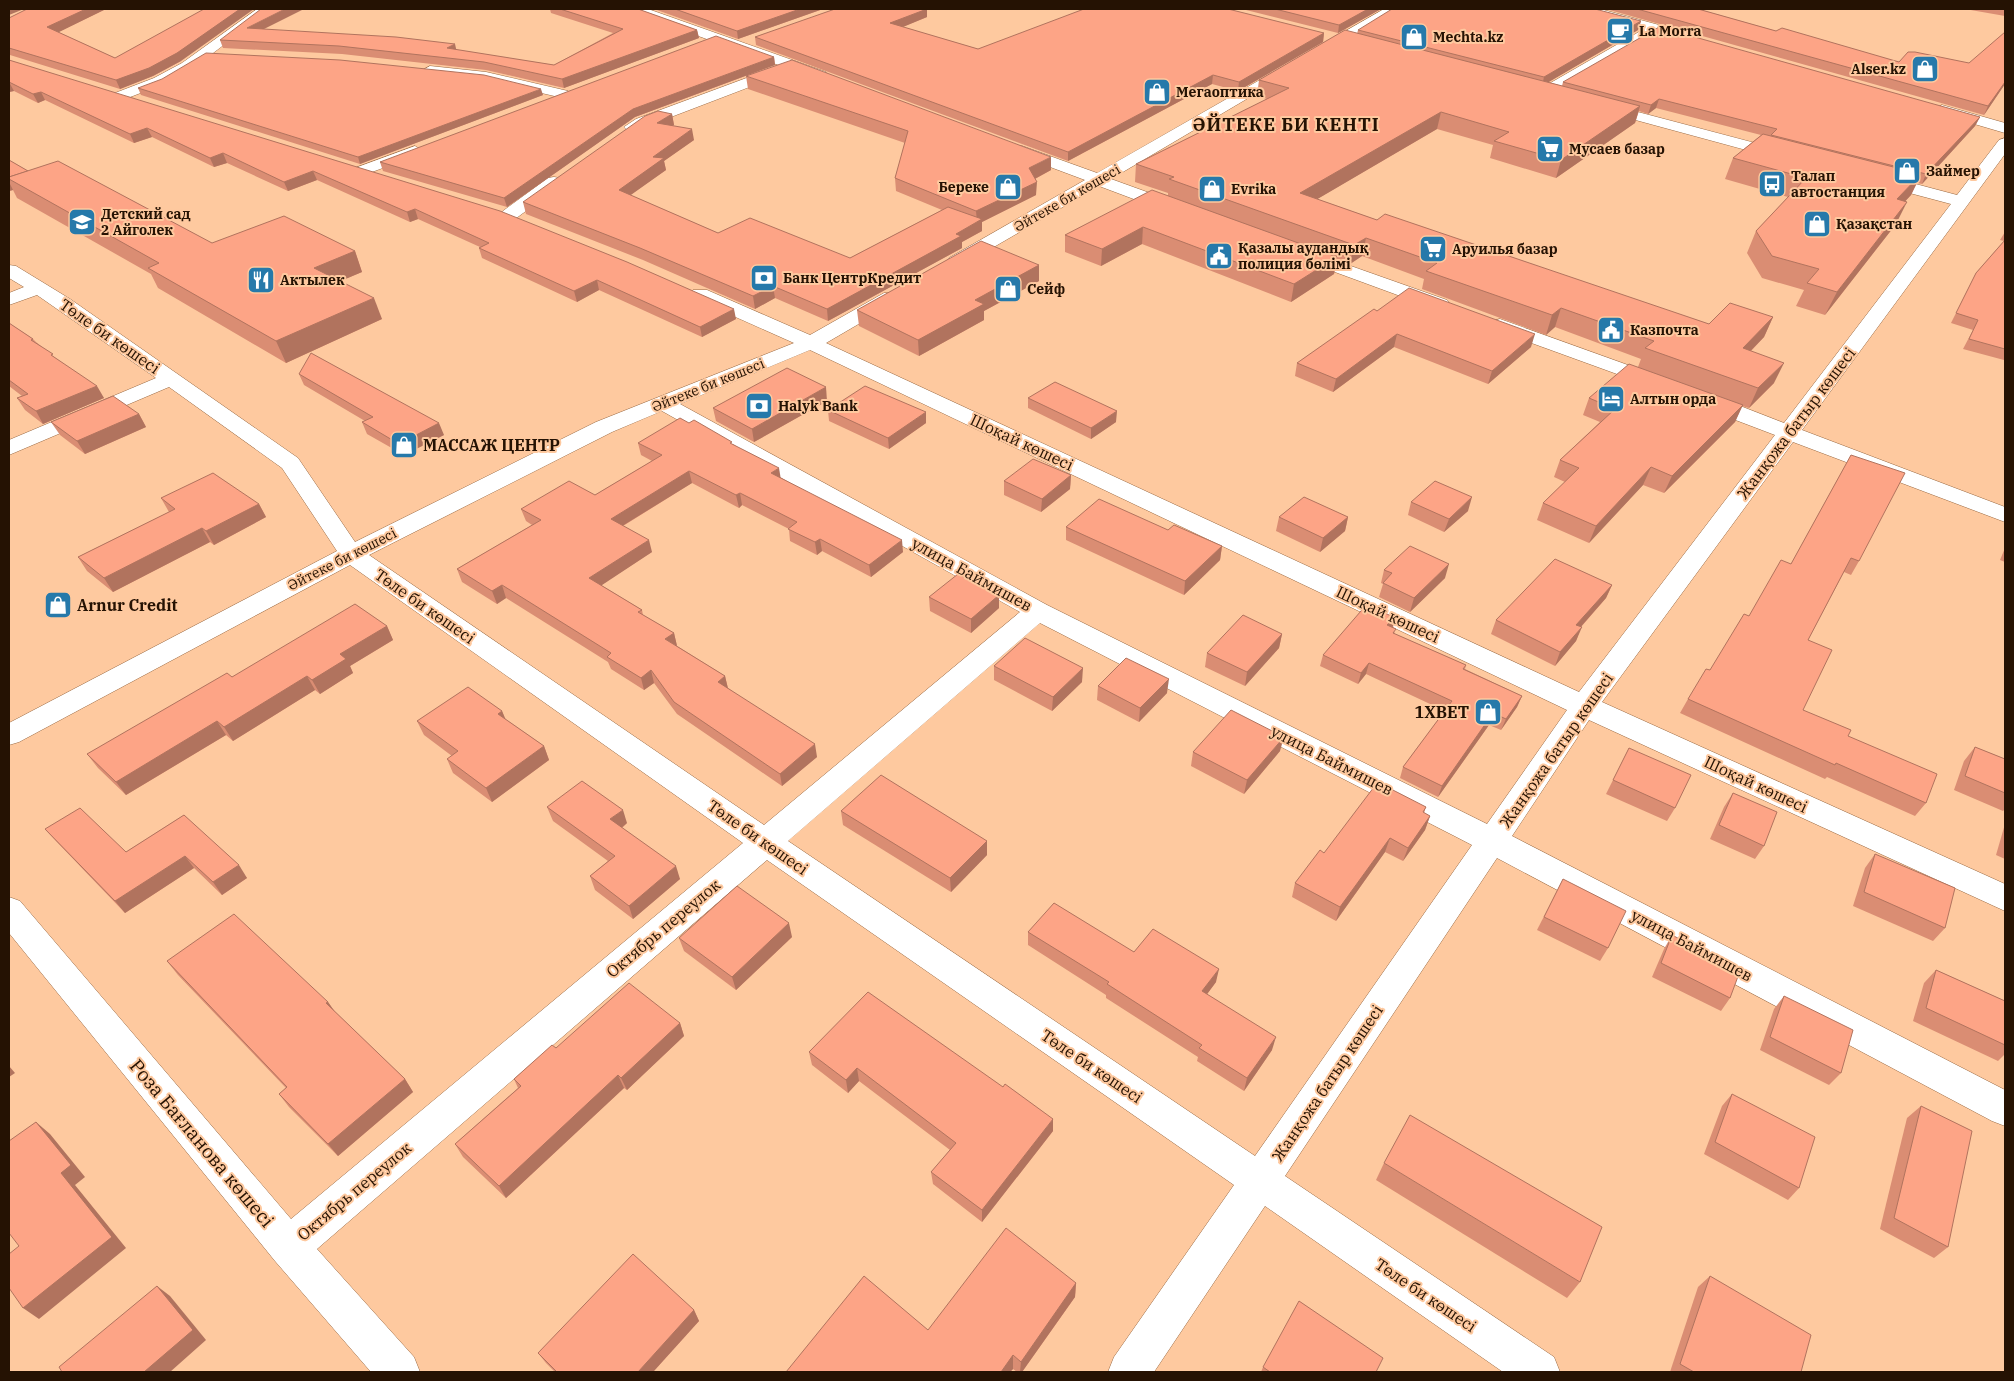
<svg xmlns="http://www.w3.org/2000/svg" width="2014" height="1381" viewBox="0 0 2014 1381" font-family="'IBM Plex Serif',serif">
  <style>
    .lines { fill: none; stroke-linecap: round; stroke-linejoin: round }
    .minor-casing { stroke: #996942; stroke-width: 1 }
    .minor { fill: #fff; fill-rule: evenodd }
    .wall { fill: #da8d73 }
    .shaded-wall { fill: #b1735e }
    .building { fill: #fda486; stroke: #b1735e }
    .labels { text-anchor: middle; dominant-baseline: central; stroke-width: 4; stroke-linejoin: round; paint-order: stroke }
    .far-poi-label { font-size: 14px; font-weight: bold; fill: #251203; stroke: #fec99f; text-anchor: start }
    .far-street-label { font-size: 14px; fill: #251203; stroke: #fec99f }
    .street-label { font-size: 16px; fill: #251203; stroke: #fec99f }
    .poi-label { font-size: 16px; font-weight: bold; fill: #251203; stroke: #fec99f; text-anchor: start }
    .far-district-label { font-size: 18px; font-weight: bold; letter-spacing: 1px; fill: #251203; stroke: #fec99f }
    .near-street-label { font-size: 19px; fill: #251203; stroke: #fec99f }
  </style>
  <rect width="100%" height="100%" fill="#fec99f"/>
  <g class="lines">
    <!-- minor casing -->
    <g class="minor-casing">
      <g id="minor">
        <path d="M257 9H271L192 69 164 84 125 99H115L113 96 115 93 154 78 182 63Z"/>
        <path d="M631 9H648L826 72 828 75 821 79 786 67 788 70 786 73 637 130H627L624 127 636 119 776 67H784L632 12Z"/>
        <path d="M1384 9H1399L1111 179 1183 205 1186 209 1183 213H1171L1099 186 961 266H949L946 262 949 258 1085 180 1010 152 1008 149 1010 146H1022L1097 173Z"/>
        <path d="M1581 9H1600L1696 35 1698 38 1691 42 1657 33 1550 95H1540L1538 92 1540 89 1644 29 1582 12Z"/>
        <path d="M430 66 486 72 568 91 570 94 563 98 486 80 425 73 423 70Z"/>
        <path d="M1600 102 1789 152 1791 155 1783 160 1595 109 1593 106 1595 103Z"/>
        <path d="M1942 105 2005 123V133L1937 113 1934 110Z"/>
        <path d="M2005 138V154L1802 430 2005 507V522L1793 442 1602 702 2005 884V911L1589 720 1512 836 2005 1090V1126L1992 1121 1497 858 1285 1176 1554 1357 1560 1372H1503L1265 1206 1154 1372H1108L1114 1357 1234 1185 767 860 317 1249 414 1357 420 1372H371L275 1261 9 933V897L20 901 291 1219 743 843 350 565 19 742 9 745V723L337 551 282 468 169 387 9 455V440L156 378 37 295 9 305V293L24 287 9 278V265L16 266 70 299 298 458 355 542 596 422 794 343 693 298 691 294 693 290H707L810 335 884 293H898L901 297 898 301 826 343 1579 692 1775 435 1696 405 1693 400 1696 395 1704 394 1712 395 1784 423 1951 204 1872 183 1870 179 1872 175 1878 174 1957 195 1999 140ZM810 350 1567 710 1487 824 1047 605 680 404ZM662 411 1020 612 764 825 369 555 612 432ZM1040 623 1472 845 1255 1156 788 841Z"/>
        <path d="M415 146 423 151 421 154 361 176 353 171 355 168Z"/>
        <path d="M554 177 560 178 562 182 560 186 515 219H503L500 215 503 211 548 178Z"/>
        <path d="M1300 248 1447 300 1450 304 1447 308H1433L1294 257 1291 253 1294 249Z"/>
        <path d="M1500 319 1664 378 1667 382 1664 386 1657 388 1650 386 1493 329 1490 325 1493 321Z"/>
      </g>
    </g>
    <!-- minor -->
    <use href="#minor" class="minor"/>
  </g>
  <!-- wall -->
  <g class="wall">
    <path d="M106 9 58 32 115 58 181 61 153 76 120 89 10 55 9 56V18Z"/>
    <path d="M550 9H638L697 30 699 38 564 88 486 70 342 54 223 48 220 40 264 29 457 50 554 65 613 33 551 13Z"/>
    <path d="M654 9H823L738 39Z"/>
    <path d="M927 9V17L902 27 978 49 1324 33 1323 42 1238 91 1212 84 1068 161 756 45 755 37Z"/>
    <path d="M1242 9H1381L1338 33Z"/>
    <path d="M1606 9H1698L1776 31 1899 62 2005 84 1984 115Z"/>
    <path d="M1965 9H2005V16Z"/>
    <path d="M1641 21 1638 30 1548 82 1562 86 1563 82 1980 117 1975 126 1922 184 1917 183 1911 195 1905 201 1896 224 1825 315 1796 306 1804 290 1762 278 1747 253 1756 231 1788 197 1725 179 1733 158 1761 135 1656 108 1648 114 1639 111 1635 123 1556 178 1490 158 1493 145 1437 129 1317 199 1377 220 1709 324 1773 317 1764 337 1751 351 1774 383 1749 408 1742 406 1735 422 1664 493 1643 485 1589 543 1537 520 1543 503 1565 482 1554 477 1560 460 1600 422 1583 415 1589 398 1638 367 1641 359 1555 327 1546 335 1422 289 1424 279 1362 256 1350 264 1337 259 1334 274 1291 302 1142 244 1101 266 1065 252V235L1168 196V193L1135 182 1136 164 1267 99 1257 96 1259 80 1357 34 1358 30Z"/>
    <path d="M774 57 775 65 635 117 507 207 383 171 380 162Z"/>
    <path d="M9 60 736 319 702 337 599 290 577 302 482 258 479 248 480 247 418 219 410 222 317 180 288 191 227 163 214 167 152 137 134 143 45 100 38 103 14 91 9 92Z"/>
    <path d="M746 76 1051 170 1035 179 1036 195 982 222V231L962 242V248L828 321 775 298 755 309 643 260 526 214 523 202 672 114 674 125 673 126 694 140 664 161 666 170 630 195 718 233 850 258 942 210 896 191 895 178 905 143 748 89Z"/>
    <path d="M138 88 543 95 360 164 141 95Z"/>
    <path d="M9 160 28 171 212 243 355 251 362 272 340 281 382 319 286 363 158 288 151 274 17 198 13 190 9 191Z"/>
    <path d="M2005 232V359L2004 360 1963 349 1973 330 1951 323 1976 273 2004 241 2000 240Z"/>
    <path d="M1039 265V281L984 311V320L919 356 859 326 857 310Z"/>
    <path d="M1377 311 1531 347 1488 384 1394 347 1333 392 1295 376 1297 363Z"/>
    <path d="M9 323 33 339 36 342 104 398 43 424 25 410 17 398 22 396 9 386Z"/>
    <path d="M299 374 444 435 404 455 367 434 362 422 365 421 304 385Z"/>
    <path d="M1028 398 1116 422 1091 439 1028 408Z"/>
    <path d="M827 401 754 442 716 421 713 408Z"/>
    <path d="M828 410 926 423 889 449 829 421Z"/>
    <path d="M139 414 146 427 85 454 60 435 51 422Z"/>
    <path d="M638 443 733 444 780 477 903 552 871 577 822 551 817 555 790 541 789 529 742 505 739 508 692 483 623 526 652 552 601 585 642 610 643 615 674 633 677 646 725 676 728 688 817 757 782 786 677 714 654 683 644 690 611 669 608 662 506 598 497 604 462 582 457 569 532 525 526 521 521 509 595 495 652 461 641 455Z"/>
    <path d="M1851 455 1859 561 1851 575 1844 572 1808 640 1803 710 1848 736 1926 803 1915 816 1827 777 1825 779 1680 713 1688 699 1791 564Z"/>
    <path d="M1071 475 1070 489 1041 512 1004 495V481Z"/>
    <path d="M161 498 259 504 266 517 214 545 210 542 113 592 87 571 78 557 169 512Z"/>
    <path d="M1411 502 1468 511 1444 532 1408 515Z"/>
    <path d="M1279 517H1348L1345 531 1320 552 1276 531Z"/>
    <path d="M1066 527 1168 530 1222 546 1220 560 1184 595 1066 540Z"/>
    <path d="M2005 548V562L2000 560Z"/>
    <path d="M1384 570 1445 578 1410 612 1379 597 1383 584 1381 583Z"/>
    <path d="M1612 585 1606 598 1581 627 1576 641 1555 666 1491 634 1496 620Z"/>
    <path d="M929 597 999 608 971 633 930 611Z"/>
    <path d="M1395 618 1393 628 1395 634 1466 665 1465 669 1522 696 1517 707 1501 730 1489 725 1438 797 1400 778 1403 767 1445 711 1366 674 1358 684 1320 666 1323 655Z"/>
    <path d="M387 626 393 640 350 666 353 673 320 694 315 690 233 741 226 735 126 795 98 768 87 754 232 677Z"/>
    <path d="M1282 634 1279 648 1245 686 1205 667 1207 653Z"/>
    <path d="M994 666 1082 682 1052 711 994 680Z"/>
    <path d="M1098 686 1167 693 1139 722 1097 700Z"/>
    <path d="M502 711 505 719 544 746 549 760 492 802 453 773 447 759 452 756 424 735 417 721Z"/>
    <path d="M1975 747 2005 759V809L2003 811 1954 790 1964 761Z"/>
    <path d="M1629 748 1675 808 1667 821 1606 794Z"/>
    <path d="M1280 751 1244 794 1191 766 1193 752Z"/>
    <path d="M1384 792 1426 807 1424 813 1430 816 1425 830 1403 861 1385 852 1336 921 1292 897 1295 883Z"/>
    <path d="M1733 793 1764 846 1755 859 1710 839 1724 807Z"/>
    <path d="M547 807 627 823 622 828 680 879 633 919 595 890 590 876 608 861 553 821Z"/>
    <path d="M841 811 987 855 951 892 843 825Z"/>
    <path d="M184 815 247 878 222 895 194 868 125 913 56 841 45 829 126 852Z"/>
    <path d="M2005 824V859L1996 855Z"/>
    <path d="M1875 854 1945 928 1933 941 1853 906 1865 868Z"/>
    <path d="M1563 879 1608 948 1600 961 1537 930Z"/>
    <path d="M1028 932 1134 952 1216 982 1207 994 1272 1050 1244 1091 1197 1061 1198 1057 1106 998V995L1028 945Z"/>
    <path d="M1672 935 1730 998 1721 1011 1652 977 1664 949Z"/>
    <path d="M792 937 736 990 684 951 679 938Z"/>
    <path d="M167 961 328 1002 335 1012 405 1079 413 1092 338 1156 289 1107 279 1094 286 1088 178 975Z"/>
    <path d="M1936 970 2005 1001V1054L1998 1061 1913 1021 1924 983Z"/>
    <path d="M1784 996 1841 1073 1829 1085 1760 1050 1774 1009Z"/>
    <path d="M680 1023 684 1036 627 1090 624 1088 506 1198 463 1157 455 1144 518 1088 514 1079 556 1048Z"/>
    <path d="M809 1052 1053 1131 982 1222 933 1184 931 1172 950 1150 859 1081 848 1093 812 1065Z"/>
    <path d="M1732 1094 1799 1188 1788 1200 1704 1154 1722 1106Z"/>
    <path d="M1921 1106 1948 1247 1934 1258 1880 1229 1907 1118Z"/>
    <path d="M1384 1163 1580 1282 1567 1298 1376 1180Z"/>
    <path d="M1710 1276 1801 1372H1670L1698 1287Z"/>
    <path d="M1076 1283 1075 1297 1022 1372H1017L1013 1369 1010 1372H786L928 1330Z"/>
    <path d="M694 1310 699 1321 653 1372H555L546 1363 538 1353Z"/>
    <path d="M1263 1367 1376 1372H1261Z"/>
  </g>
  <!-- shaded-wall -->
  <g class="shaded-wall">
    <path d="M9 9H24L9 15Z"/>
    <path d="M86 9H106L51 36 47 27Z"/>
    <path d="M240 9H254L181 61 153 76 120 89 116 80Z"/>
    <path d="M285 9H304L250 36 247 28Z"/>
    <path d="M800 9H823L738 39 737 31Z"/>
    <path d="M927 9V17L891 32 890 23Z"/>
    <path d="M1368 9H1381L1338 33 1339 25Z"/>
    <path d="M1641 21 1638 30 1542 86 1544 77Z"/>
    <path d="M697 30 699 38 564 88 562 79Z"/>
    <path d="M1324 33 1323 42 1238 91 1239 82Z"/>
    <path d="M455 44 457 53 447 48Z"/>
    <path d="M774 57 775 65 635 117 507 207 504 198 633 109Z"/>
    <path d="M1213 75 1212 84 1068 161V152Z"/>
    <path d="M9 82 14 91 9 92Z"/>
    <path d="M2005 82V84L1984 115 1988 106Z"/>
    <path d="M541 89 543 95 360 164 358 157Z"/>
    <path d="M41 92 45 100 38 103 33 94Z"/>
    <path d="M1659 99 1656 108 1648 114 1651 105Z"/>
    <path d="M1640 106 1635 123 1556 178 1561 160Z"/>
    <path d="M1441 112 1437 129 1297 211 1300 193Z"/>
    <path d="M672 114 674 125 659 134 657 123Z"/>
    <path d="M1980 117 1975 126 1922 184 1926 174Z"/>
    <path d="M147 128 152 137 134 143 130 134Z"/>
    <path d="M692 129 694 140 664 161 666 170 621 202 619 190 653 157Z"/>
    <path d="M223 153 227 163 214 167 210 158Z"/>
    <path d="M1051 157V170L1029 182V168Z"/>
    <path d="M313 171 317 180 288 191 284 182Z"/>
    <path d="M1921 174 1911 195 1887 221 1897 199Z"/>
    <path d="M9 182 13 190 9 191Z"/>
    <path d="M1037 182 1036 195 982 222V231L962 242V248L828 321 827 309 956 234 977 222 976 211Z"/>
    <path d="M1907 202 1896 224 1825 315 1837 292Z"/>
    <path d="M415 209 418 219 410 222 407 212Z"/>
    <path d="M1143 227 1142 244 1101 266 1102 249Z"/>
    <path d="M1366 238 1362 256 1350 264 1354 245Z"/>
    <path d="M355 251 362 272 322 289 314 268Z"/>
    <path d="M1337 257 1334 274 1291 302 1294 284Z"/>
    <path d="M1039 265V281L984 311V320L919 356 918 340 975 300Z"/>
    <path d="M597 280 599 290 577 302 574 291Z"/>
    <path d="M773 286 775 298 755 309 753 296Z"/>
    <path d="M374 298 382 319 286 363 276 341Z"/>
    <path d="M1561 308 1555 327 1546 335 1552 315Z"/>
    <path d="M734 309 736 319 702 337 700 327Z"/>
    <path d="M1773 317 1764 337 1734 368 1743 348Z"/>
    <path d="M1397 334 1394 347 1333 392 1336 379Z"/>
    <path d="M1535 334 1531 347 1488 384 1492 371Z"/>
    <path d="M1784 363 1774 383 1749 408 1758 388Z"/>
    <path d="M97 386 104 398 43 424 36 411Z"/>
    <path d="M826 387 827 401 754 442 752 429Z"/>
    <path d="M1743 405 1735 422 1664 493 1672 476Z"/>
    <path d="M1117 411 1116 422 1091 439V428Z"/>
    <path d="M926 412V423L889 449 888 438Z"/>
    <path d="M139 414 146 427 85 454 77 441Z"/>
    <path d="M439 423 444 435 404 455 399 444Z"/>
    <path d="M1651 467 1643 485 1589 543 1596 526Z"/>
    <path d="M779 468 781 480 771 473Z"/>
    <path d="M689 471 692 483 614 531 611 519Z"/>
    <path d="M1071 475 1070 489 1041 512 1042 499Z"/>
    <path d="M740 493 742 505 739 508 736 495Z"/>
    <path d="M1472 497 1468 511 1444 532 1449 519Z"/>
    <path d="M259 504 266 517 214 545 206 531Z"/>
    <path d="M1348 517 1345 531 1320 552 1323 538Z"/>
    <path d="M202 528 210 542 113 592 104 578Z"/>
    <path d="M820 539 822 551 817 555 815 542Z"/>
    <path d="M649 540 652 552 593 591 589 578Z"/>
    <path d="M902 540 903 552 871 577 869 565Z"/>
    <path d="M1222 546 1220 560 1184 595 1185 581Z"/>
    <path d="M1449 564 1445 578 1410 612 1414 598Z"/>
    <path d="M502 585 506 598 497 604 492 591Z"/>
    <path d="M1612 585 1606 598 1570 639 1576 625Z"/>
    <path d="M999 595V608L971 633V619Z"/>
    <path d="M1395 618 1392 629 1387 625Z"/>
    <path d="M387 626 393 640 350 666 353 673 320 694 312 680 340 654Z"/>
    <path d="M1582 627 1576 641 1555 666 1560 652Z"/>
    <path d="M674 633 677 646 665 639Z"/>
    <path d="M1282 634 1279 648 1245 686 1247 672Z"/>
    <path d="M1369 663 1366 674 1358 684 1361 673Z"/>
    <path d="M1083 668 1082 682 1052 711 1053 697Z"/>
    <path d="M651 670 654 683 644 690 641 678Z"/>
    <path d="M307 676 315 690 233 741 224 727Z"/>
    <path d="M725 676 728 689 718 682Z"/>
    <path d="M1169 679 1167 693 1139 722 1140 708Z"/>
    <path d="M1522 696 1517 707 1501 730 1506 719Z"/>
    <path d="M502 711 508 725 498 714Z"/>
    <path d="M1493 713 1489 725 1438 797 1442 786Z"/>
    <path d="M217 721 226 735 126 795 116 782Z"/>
    <path d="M1284 737 1280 751 1244 794 1247 780Z"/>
    <path d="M815 744 817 757 782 786 780 774Z"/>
    <path d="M544 746 549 760 492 802 486 788Z"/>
    <path d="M623 810 627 823 615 833 610 819Z"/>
    <path d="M1430 816 1425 830 1403 861 1408 848Z"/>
    <path d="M1390 838 1385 852 1336 921 1340 907Z"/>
    <path d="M987 841V855L951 892 950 878Z"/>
    <path d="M185 856 194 868 125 913 115 901Z"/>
    <path d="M239 865 247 878 222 895 213 882Z"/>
    <path d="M676 866 680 879 633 919 629 906Z"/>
    <path d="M789 923 792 937 736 990 732 977Z"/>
    <path d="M1219 969 1216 982 1199 1005 1202 991Z"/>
    <path d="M328 1002 337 1015 326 1003Z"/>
    <path d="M680 1023 684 1036 627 1090 621 1078Z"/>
    <path d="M1276 1037 1272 1050 1244 1091 1247 1078Z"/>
    <path d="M9 1066 15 1073 9 1077Z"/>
    <path d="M857 1068 859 1081 848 1093 846 1080Z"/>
    <path d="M618 1075 624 1088 506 1198 499 1186Z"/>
    <path d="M405 1079 413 1092 338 1156 328 1144Z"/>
    <path d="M1053 1119V1131L982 1222V1210Z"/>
    <path d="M36 1122 50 1134 85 1177 75 1185 126 1248 39 1319 23 1308Z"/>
    <path d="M1076 1283 1075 1297 1022 1372H1020L1021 1362Z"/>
    <path d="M157 1286 170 1296 206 1340 170 1372H144Z"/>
    <path d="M694 1310 699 1321 653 1372H638Z"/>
    <path d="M1013 1355V1369L1010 1372H1001Z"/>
  </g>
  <!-- building -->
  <g class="building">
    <path d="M27 9H86L47 27 115 58 204 9H240L177 53 149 68 116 80 9 48V18Z"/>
    <path d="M261 9H285L247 28 396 37 455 44 447 48 554 65 623 29 560 9H638L697 30 562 79 484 62 339 46 220 40Z"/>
    <path d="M675 9H800L737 31Z"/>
    <path d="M835 9H927L890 23 978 49 1084 9H1228L1324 33 1239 82 1213 75 1068 152 755 37Z"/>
    <path d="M1275 9H1368L1339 25Z"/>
    <path d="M1392 9H1595L1641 21 1544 77 1358 30Z"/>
    <path d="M1637 9H1698L1776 31 1782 28 1899 62 1908 52H1915L1969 63 2005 32V82L1988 106Z"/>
    <path d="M1659 27 1980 117 1926 174 1771 135 1777 129 1659 99 1651 105 1563 82Z"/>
    <path d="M1345 30 1640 106 1561 160 1494 141 1509 132 1441 112 1300 193 1377 220 1385 214 1709 324 1730 303 1773 317 1743 348 1784 363 1758 388 1645 348 1654 341 1561 308 1552 315 1426 271 1437 263 1366 238 1354 245 1169 179 1174 177 1136 164 1289 88 1259 80Z"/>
    <path d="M716 36 774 57 633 109 504 198 380 162Z"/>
    <path d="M206 53 340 60 484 75 541 89 358 157 138 88 162 79Z"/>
    <path d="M9 60 500 211 627 262 734 309 700 327 597 280 574 291 479 248 489 243 415 209 407 212 313 171 284 182 223 153 210 158 147 128 130 134 41 92 33 94 9 82Z"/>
    <path d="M792 60 1051 157 1029 168 1037 182 976 211 895 178 908 131 746 76Z"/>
    <path d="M658 111 672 114 657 123 692 129 653 157 664 158 619 190 718 233 750 218 850 258 948 207 982 219 956 234 961 236 827 309 773 286 753 296 640 248 523 202 645 116Z"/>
    <path d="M1763 134 1921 174 1897 199 1907 202 1837 292 1807 283 1819 269 1772 256 1756 231 1806 178 1733 158Z"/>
    <path d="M9 160 28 171 9 177Z"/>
    <path d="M58 161 212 243 284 216 355 251 314 268 374 298 276 341 148 268 159 263 9 179V177Z"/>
    <path d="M1152 190 1337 257 1294 284 1143 227 1102 249 1065 235Z"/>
    <path d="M2005 240V349L1969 339 1978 320 1956 313 1976 273Z"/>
    <path d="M981 241 1039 265 975 300 984 304 918 340 857 310Z"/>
    <path d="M1409 288 1535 334 1492 371 1397 334 1336 379 1297 363 1374 309 1377 311Z"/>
    <path d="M9 323 33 339 31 340 53 354 51 355 97 386 36 411 17 398 28 394 9 380Z"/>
    <path d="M311 353 439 423 399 444 362 422 373 417 299 374Z"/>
    <path d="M1629 364 1743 405 1672 476 1651 467 1596 526 1543 503 1579 468 1560 460 1615 409 1589 398Z"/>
    <path d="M787 368 826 387 752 429 713 408Z"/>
    <path d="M1055 382 1117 411 1091 428 1028 398Z"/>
    <path d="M865 386 926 412 888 438 828 410Z"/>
    <path d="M113 396 139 414 77 441 51 422Z"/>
    <path d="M680 418 689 423 694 420 732 442 730 443 779 468 771 473 902 540 869 565 820 539 815 542 788 529 797 522 740 493 736 495 689 471 611 519 649 540 589 578 642 610 638 612 674 633 665 639 725 676 718 682 815 744 780 774 674 702 651 670 641 678 607 657 611 653 502 585 492 591 457 569 541 520 521 509 569 481 595 495 662 455 638 443Z"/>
    <path d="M1851 455 1905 473 1859 561 1851 558 1808 640 1832 650 1803 710 1851 730 1848 736 1937 774 1926 803 1836 763 1835 765 1688 699 1706 669 1710 670 1744 614 1749 616 1781 560 1791 564Z"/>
    <path d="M1033 459 1071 475 1042 499 1004 481Z"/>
    <path d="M213 473 259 504 206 531 202 528 104 578 78 557 175 509 161 498Z"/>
    <path d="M1435 481 1472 497 1449 519 1411 502Z"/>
    <path d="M1304 497 1348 517 1323 538 1279 517Z"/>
    <path d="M1099 499 1168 530 1174 525 1222 546 1185 581 1066 527Z"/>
    <path d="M1410 546 1449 564 1414 598 1383 583 1392 573 1384 570Z"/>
    <path d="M1555 559 1612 585 1576 625 1582 627 1560 652 1496 620Z"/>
    <path d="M958 574 999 595 971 619 929 597Z"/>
    <path d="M355 604 387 626 340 654 346 659 312 680 307 676 224 727 217 721 116 782 87 754 227 673 232 677Z"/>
    <path d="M1367 604 1395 618 1387 625 1396 629 1393 633 1466 665 1463 669 1522 696 1506 719 1493 713 1442 786 1403 767 1452 701 1369 663 1361 673 1323 655Z"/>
    <path d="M1243 615 1282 634 1247 672 1207 653Z"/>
    <path d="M1025 638 1083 668 1053 697 994 666Z"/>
    <path d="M1126 658 1169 679 1140 708 1098 686Z"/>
    <path d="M468 687 502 711 498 714 544 746 486 788 447 759 458 751 417 721Z"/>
    <path d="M1231 710 1284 737 1247 780 1193 752Z"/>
    <path d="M1975 747 2005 759V793L1965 776Z"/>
    <path d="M1629 748 1691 775 1675 808 1613 780Z"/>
    <path d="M881 775 987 841 950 878 841 811Z"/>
    <path d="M582 781 623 810 610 819 676 866 629 906 590 876 615 856 547 807Z"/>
    <path d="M1374 787 1384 792 1387 787 1426 807 1423 812 1430 816 1408 848 1390 838 1340 907 1295 883 1320 850 1324 853Z"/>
    <path d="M1733 793 1777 812 1764 846 1719 825Z"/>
    <path d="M80 808 126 852 184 815 239 865 213 882 185 856 115 901 45 829Z"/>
    <path d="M1875 854 1955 888 1945 928 1864 892Z"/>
    <path d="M1563 879 1626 911 1608 948 1544 917Z"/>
    <path d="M737 886 789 923 732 977 679 938Z"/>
    <path d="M1054 903 1134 952 1153 929 1219 969 1202 991 1276 1037 1247 1078 1199 1048 1202 1045 1107 984 1109 982 1028 932Z"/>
    <path d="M234 914 328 1002 326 1003 405 1079 328 1144 279 1094 287 1087 167 961Z"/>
    <path d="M1672 935 1740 971 1730 998 1661 963Z"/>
    <path d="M1936 970 2005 1001V1045L1926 1008Z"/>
    <path d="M629 983 680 1023 621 1078 618 1075 499 1186 455 1144 521 1086 514 1079 552 1045 556 1048Z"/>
    <path d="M868 992 1003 1087 1005 1084 1053 1119 982 1210 931 1172 956 1143 857 1068 846 1080 809 1052Z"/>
    <path d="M1784 996 1853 1030 1841 1073 1770 1037Z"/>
    <path d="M1732 1094 1815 1137 1799 1188 1715 1142Z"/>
    <path d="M1921 1106 1972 1131 1948 1247 1894 1218Z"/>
    <path d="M1410 1115 1602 1227 1580 1282 1384 1163Z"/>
    <path d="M36 1122 71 1165 61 1173 112 1237 23 1308 9 1288V1254L19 1246 9 1233V1141Z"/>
    <path d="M1006 1228 1076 1283 1021 1362 1013 1355 1001 1372H786L864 1276 928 1330Z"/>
    <path d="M633 1254 694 1310 638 1372H557L538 1353Z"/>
    <path d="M1710 1276 1811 1335 1801 1372H1694L1680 1364Z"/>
    <path d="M157 1286 193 1330 144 1372H62L59 1367Z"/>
    <path d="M1299 1301 1383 1358 1376 1372H1270L1263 1367Z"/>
  </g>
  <!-- icons -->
  <defs>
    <g id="cafe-square" transform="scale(1.4375)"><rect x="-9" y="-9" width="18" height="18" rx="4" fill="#2679aa" stroke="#fec99f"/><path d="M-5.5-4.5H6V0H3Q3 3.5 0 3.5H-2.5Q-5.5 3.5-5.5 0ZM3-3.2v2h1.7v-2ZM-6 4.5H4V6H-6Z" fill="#fff"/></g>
    <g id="shop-square" transform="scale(1.4375)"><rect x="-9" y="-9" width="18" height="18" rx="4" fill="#2679aa" stroke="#fec99f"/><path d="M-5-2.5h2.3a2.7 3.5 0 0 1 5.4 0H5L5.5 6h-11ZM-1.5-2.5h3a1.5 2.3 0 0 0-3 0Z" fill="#fff"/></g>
    <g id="supermarket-square" transform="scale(1.4375)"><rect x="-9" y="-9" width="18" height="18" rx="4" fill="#2679aa" stroke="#fec99f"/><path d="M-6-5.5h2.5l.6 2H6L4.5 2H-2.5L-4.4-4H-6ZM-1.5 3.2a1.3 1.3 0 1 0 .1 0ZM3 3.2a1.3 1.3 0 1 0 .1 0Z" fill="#fff"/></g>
    <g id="bus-square" transform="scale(1.4375)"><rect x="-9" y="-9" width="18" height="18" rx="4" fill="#2679aa" stroke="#fec99f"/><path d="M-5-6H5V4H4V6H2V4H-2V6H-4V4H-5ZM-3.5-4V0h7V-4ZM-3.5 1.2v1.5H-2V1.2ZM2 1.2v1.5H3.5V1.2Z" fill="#fff"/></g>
    <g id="school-square" transform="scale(1.4375)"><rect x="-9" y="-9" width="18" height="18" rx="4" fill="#2679aa" stroke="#fec99f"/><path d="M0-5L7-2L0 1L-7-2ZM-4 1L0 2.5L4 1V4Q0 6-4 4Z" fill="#fff"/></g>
    <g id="civic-square" transform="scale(1.4375)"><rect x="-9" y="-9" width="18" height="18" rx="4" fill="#2679aa" stroke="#fec99f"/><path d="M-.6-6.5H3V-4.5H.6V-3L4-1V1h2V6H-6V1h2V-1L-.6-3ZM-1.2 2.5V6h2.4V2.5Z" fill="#fff"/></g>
    <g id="bank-square" transform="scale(1.4375)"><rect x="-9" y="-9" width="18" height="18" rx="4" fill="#2679aa" stroke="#fec99f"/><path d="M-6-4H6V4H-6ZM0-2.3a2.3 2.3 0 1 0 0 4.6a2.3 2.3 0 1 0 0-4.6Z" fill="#fff"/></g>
    <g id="restaurant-square" transform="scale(1.4375)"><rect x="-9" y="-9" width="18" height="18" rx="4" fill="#2679aa" stroke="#fec99f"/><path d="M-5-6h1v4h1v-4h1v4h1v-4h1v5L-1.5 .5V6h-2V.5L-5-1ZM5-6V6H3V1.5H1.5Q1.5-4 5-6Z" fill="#fff"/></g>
    <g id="hotel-square" transform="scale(1.4375)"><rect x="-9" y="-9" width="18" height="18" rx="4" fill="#2679aa" stroke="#fec99f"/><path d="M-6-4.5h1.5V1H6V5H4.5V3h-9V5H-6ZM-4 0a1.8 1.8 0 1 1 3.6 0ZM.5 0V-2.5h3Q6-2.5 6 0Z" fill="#fff"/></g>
  </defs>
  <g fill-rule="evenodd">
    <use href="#cafe-square" x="1620" y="31"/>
    <use href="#shop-square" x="1414" y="37"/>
    <use href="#shop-square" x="1925" y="69"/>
    <use href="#shop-square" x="1157" y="92"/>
    <use href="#supermarket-square" x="1550" y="149"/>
    <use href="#shop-square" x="1907" y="171"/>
    <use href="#bus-square" x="1772" y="184"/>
    <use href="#shop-square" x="1008" y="187"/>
    <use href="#shop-square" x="1212" y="189"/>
    <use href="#school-square" x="82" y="222"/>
    <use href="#shop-square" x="1817" y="224"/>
    <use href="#supermarket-square" x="1433" y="249"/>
    <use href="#civic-square" x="1219" y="256"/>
    <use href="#bank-square" x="764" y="278"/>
    <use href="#restaurant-square" x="261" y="280"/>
    <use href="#shop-square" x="1008" y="289"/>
    <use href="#civic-square" x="1611" y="330"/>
    <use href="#hotel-square" x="1611" y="399"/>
    <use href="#bank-square" x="759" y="406"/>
    <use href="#shop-square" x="404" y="445"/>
    <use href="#shop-square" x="58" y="605"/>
    <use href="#shop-square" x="1488" y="712"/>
  </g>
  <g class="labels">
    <!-- far-poi labels -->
    <g class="far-poi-label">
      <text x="1639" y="31">La Morra</text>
      <text x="1433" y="37">Mechta.kz</text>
      <text x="1906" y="69" text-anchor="end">Alser.kz</text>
      <text x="1176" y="92">Мегаоптика</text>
      <text x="1569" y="149">Мусаев базар</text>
      <text x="1926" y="171">Займер</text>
      <text x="1791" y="176">Талап<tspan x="1791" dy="16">автостанция</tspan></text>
      <text x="989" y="187" text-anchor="end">Береке</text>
      <text x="1231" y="189">Evrika</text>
      <text x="101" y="214">Детский сад<tspan x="101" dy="16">2 Айголек</tspan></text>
      <text x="1836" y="224">Қазақстан</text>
      <text x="1238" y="248">Қазалы аудандық<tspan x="1238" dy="16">полиция бөлімі</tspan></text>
      <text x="1452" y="249">Аруилья базар</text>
      <text x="783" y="278">Банк ЦентрКредит</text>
      <text x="280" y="280">Актылек</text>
      <text x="1027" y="289">Сейф</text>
      <text x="1630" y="330">Казпочта</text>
      <text x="1630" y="399">Алтын орда</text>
      <text x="778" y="406">Halyk Bank</text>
    </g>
    <!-- far-street labels -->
    <g class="far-street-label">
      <text transform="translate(1067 198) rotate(-30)">Әйтеке би көшесі</text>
      <text transform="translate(708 385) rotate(-22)">Әйтеке би көшесі</text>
      <text transform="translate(342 559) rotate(-27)">Әйтеке би көшесі</text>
    </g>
    <!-- street labels -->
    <g class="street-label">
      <text transform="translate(110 336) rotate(35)">Төле би көшесі</text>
      <text transform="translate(1796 423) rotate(-53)">Жанқожа батыр көшесі</text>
      <text transform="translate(1022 442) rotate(25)">Шоқай көшесі</text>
      <text transform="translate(972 574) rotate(29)">улица Баймишев</text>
      <text transform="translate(425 606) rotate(35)">Төле би көшесі</text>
      <text transform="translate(1388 614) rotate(25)">Шоқай көшесі</text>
      <text transform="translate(1556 750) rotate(-55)">Жанқожа батыр көшесі</text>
      <text transform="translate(1332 760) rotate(27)">улица Баймишев</text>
      <text transform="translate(1756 784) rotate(25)">Шоқай көшесі</text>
      <text transform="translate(758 837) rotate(35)">Төле би көшесі</text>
      <text transform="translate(663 928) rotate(-40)">Октябрь переулок</text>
      <text transform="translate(1692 945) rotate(28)">улица Баймишев</text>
      <text transform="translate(1092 1066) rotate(34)">Төле би көшесі</text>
      <text transform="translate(1327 1083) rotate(-56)">Жанқожа батыр көшесі</text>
      <text transform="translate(354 1191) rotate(-40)">Октябрь переулок</text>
      <text transform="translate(1426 1295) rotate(34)">Төле би көшесі</text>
    </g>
    <!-- poi labels -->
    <g class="poi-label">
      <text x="423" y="445">МАССАЖ ЦЕНТР</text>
      <text x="77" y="605">Arnur Credit</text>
      <text x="1469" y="712" text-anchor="end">1XBET</text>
    </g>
    <!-- far-district labels -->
    <g class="far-district-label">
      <text x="1286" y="124">ӘЙТЕКЕ БИ КЕНТІ</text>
    </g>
    <!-- near-street labels -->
    <g class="near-street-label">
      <text transform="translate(202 1143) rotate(50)">Роза Бағланова көшесі</text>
    </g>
  </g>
  <!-- border -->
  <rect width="2014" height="1381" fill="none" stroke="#251203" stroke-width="20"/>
</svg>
